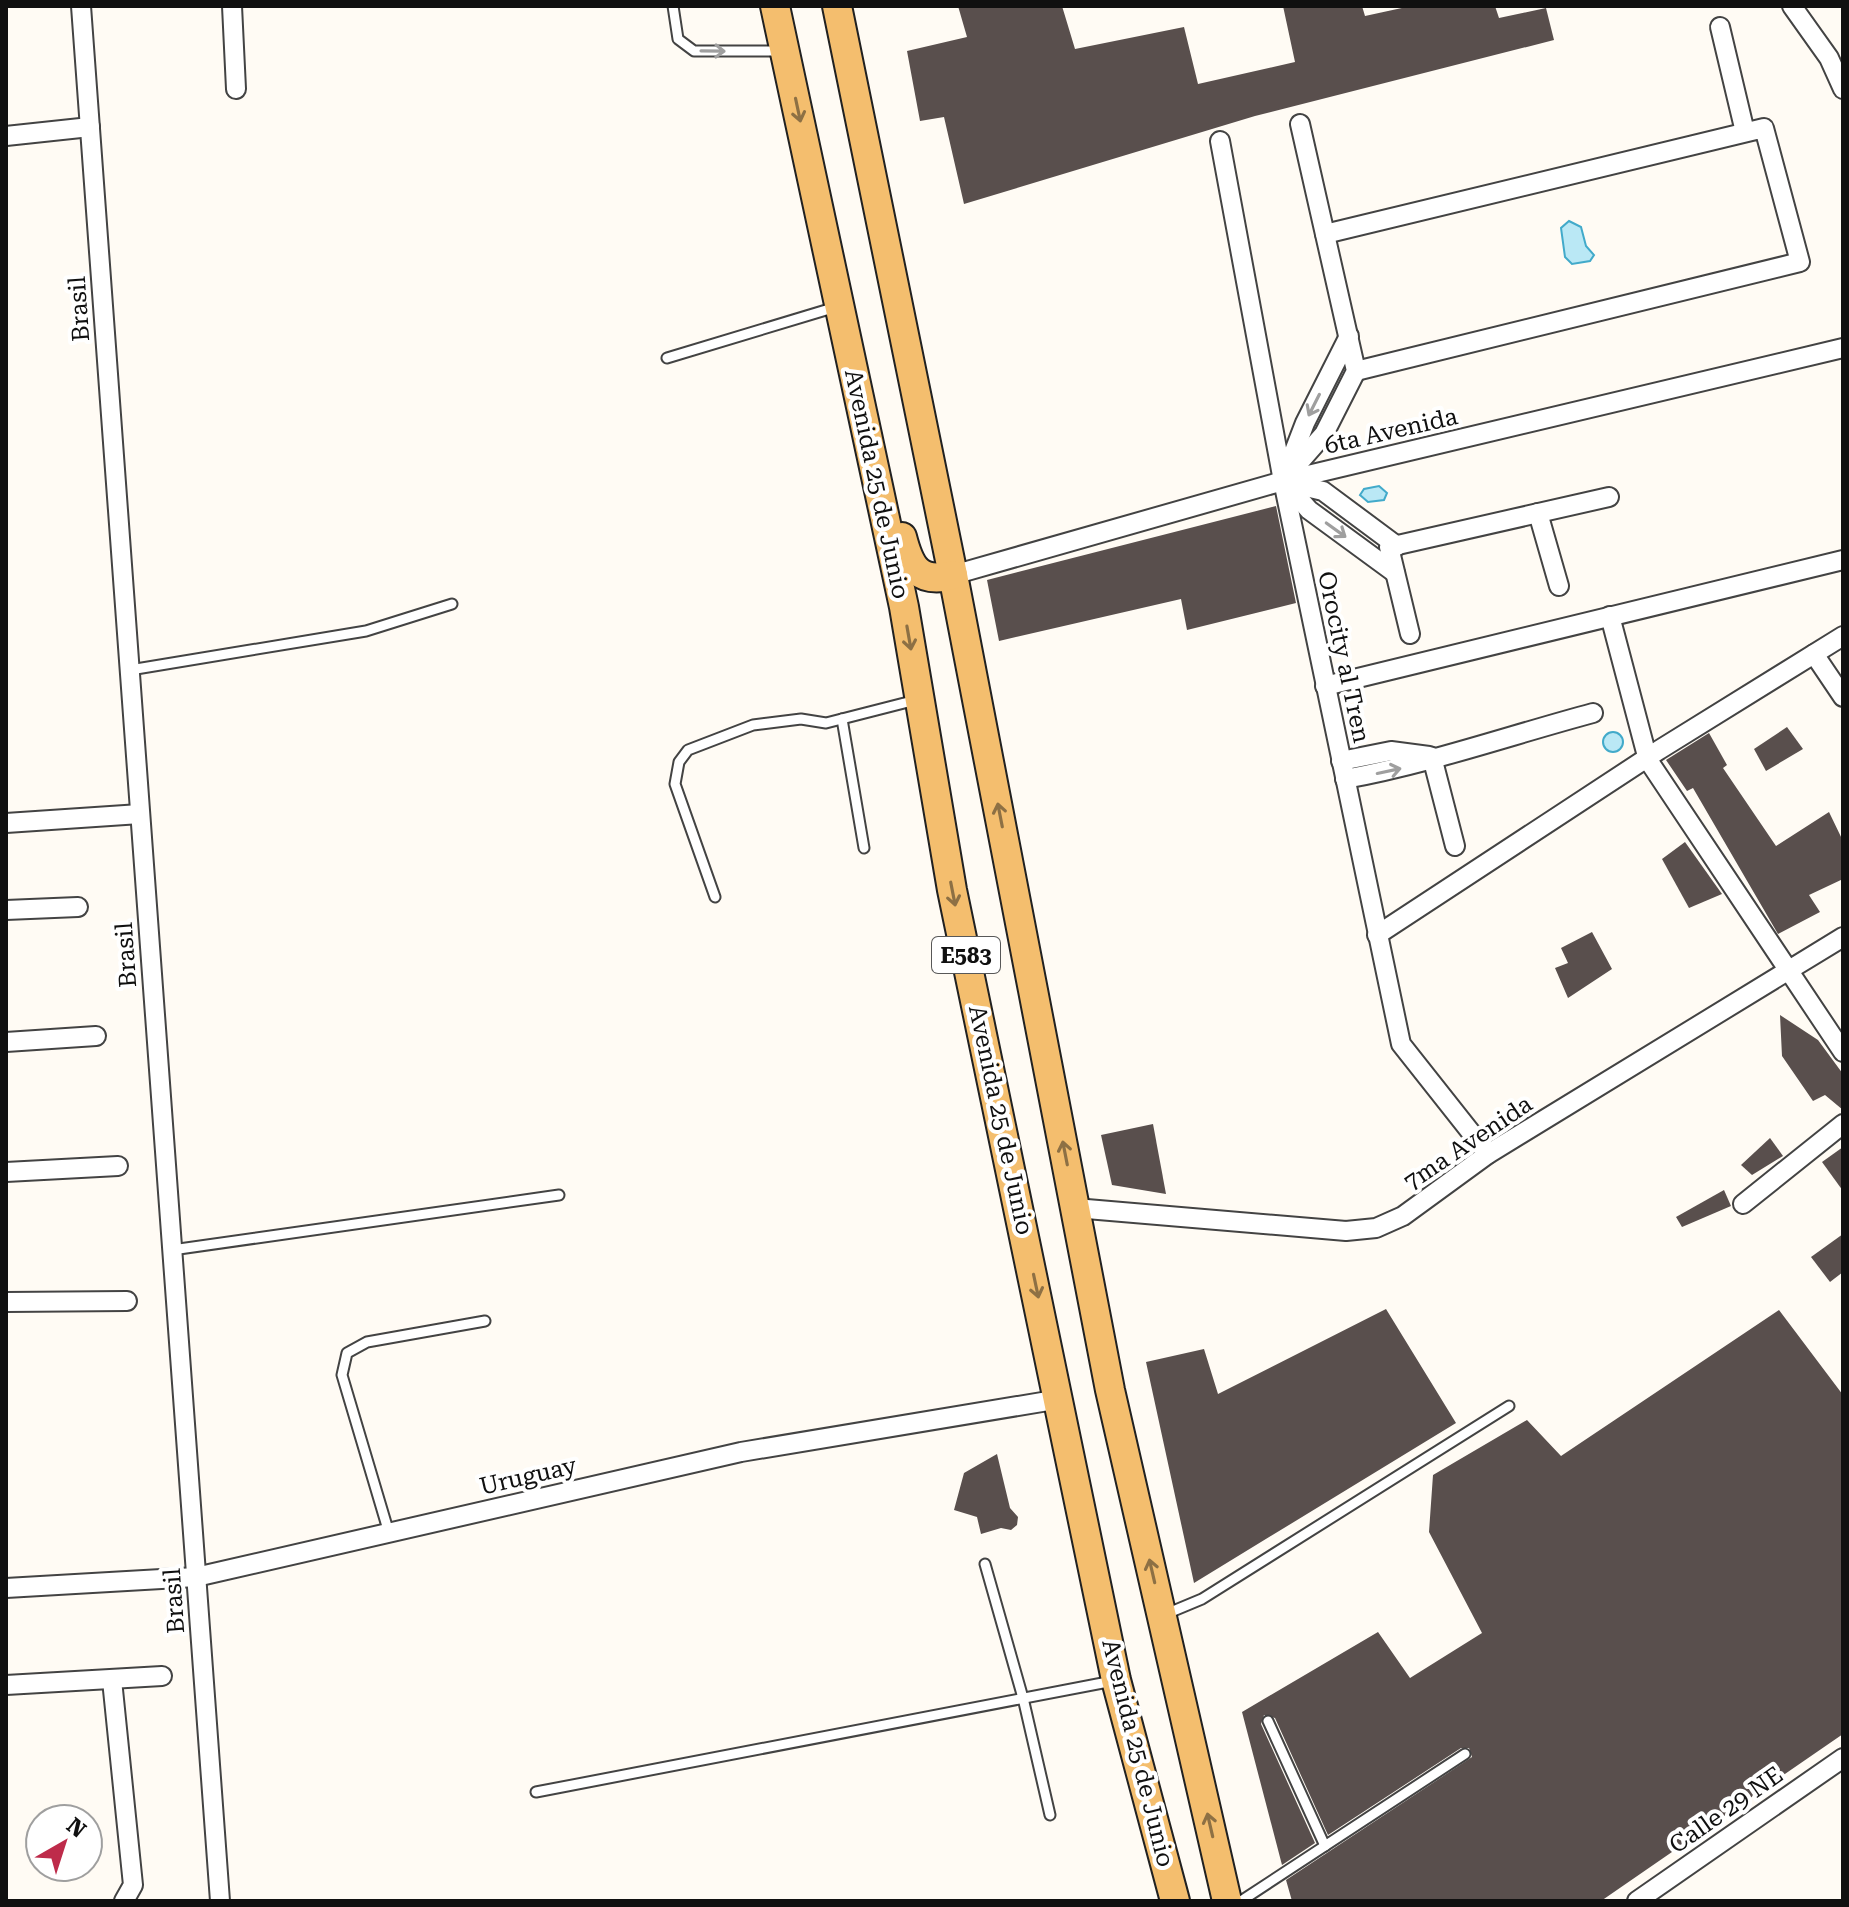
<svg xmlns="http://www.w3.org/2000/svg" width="1849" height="1907" viewBox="0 0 1849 1907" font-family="'Roboto Serif',serif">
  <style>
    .water { fill: #bae8f5; stroke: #42aaca; stroke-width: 2 }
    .building { fill: #594f4d }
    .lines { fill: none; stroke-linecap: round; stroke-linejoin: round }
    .service-casing { stroke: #434343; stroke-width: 13 }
    .minor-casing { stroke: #434343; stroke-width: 22 }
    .primary-casing { stroke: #212121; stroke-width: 32 }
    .service { stroke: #fff; stroke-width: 9 }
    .minor { stroke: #fff; stroke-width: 18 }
    .primary { stroke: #f4be6e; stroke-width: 28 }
    .oneway { stroke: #9f9f9f }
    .oneway2 { stroke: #8d7044 }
    .labels { text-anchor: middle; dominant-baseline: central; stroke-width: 8; stroke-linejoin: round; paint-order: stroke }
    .shield { fill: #fff; stroke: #585858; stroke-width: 2 }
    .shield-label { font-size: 22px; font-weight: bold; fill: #101010 }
    .street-label { font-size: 24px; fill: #101010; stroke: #fff }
  </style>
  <rect width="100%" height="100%" fill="#fffbf4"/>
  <!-- water -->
  <g class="water">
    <path d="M1569 221 1581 227 1586 246 1594 255 1590 261 1572 264 1565 257 1561 228Z"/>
    <path d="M1379 486 1387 493 1384 500 1368 502 1360 495 1364 489Z"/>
    <circle cx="1613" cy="742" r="10"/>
  </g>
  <!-- building -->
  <g class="building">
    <path d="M958 6H1062L1075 49 1184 27 1198 84 1295 62 1283 6H1362L1365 16 1411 6H1495L1499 18 1546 8 1554 40 1255 116 964 204 944 117 920 121 907 51 967 37Z"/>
    <path d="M1276 506 1296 603 1187 630 1181 599 999 641 987 580Z"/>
    <path d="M1787 727 1803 749 1766 771 1754 749Z"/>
    <path d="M1709 733 1727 765 1723 768 1776 846 1829 812 1843 841V879L1809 895 1820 912 1778 934 1693 788 1687 791 1666 760Z"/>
    <path d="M1685 842 1722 894 1689 908 1662 859Z"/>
    <path d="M1592 932 1612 969 1568 998 1555 968 1568 963 1561 948Z"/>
    <path d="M1780 1015 1818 1040 1843 1074V1110L1825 1095 1813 1101 1782 1056Z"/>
    <path d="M1153 1124 1166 1194 1112 1185 1101 1135Z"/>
    <path d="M1770 1138 1783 1156 1752 1175 1741 1165Z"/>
    <path d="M1843 1147V1191L1822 1162Z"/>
    <path d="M1724 1190 1731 1206 1682 1227 1676 1217Z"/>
    <path d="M1843 1234V1272L1830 1282 1811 1257Z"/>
    <path d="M1386 1309 1456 1423 1194 1583 1146 1362 1204 1349 1218 1394Z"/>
    <path d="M1779 1310 1843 1395V1734L1601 1901H1292L1286 1880 1472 1757 1469 1748H1461L1328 1835 1275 1718 1264 1715 1261 1724 1315 1843 1282 1865 1242 1712 1378 1632 1410 1678 1482 1633 1429 1532 1433 1475 1527 1420 1561 1456Z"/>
    <path d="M997 1454 1010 1508 1018 1517 1017 1525 1011 1530 1001 1528 981 1534 977 1517 954 1510 964 1473Z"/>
  </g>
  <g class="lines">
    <!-- service casing -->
    <g class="service-casing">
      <g id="service">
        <path d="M673 6 678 39 694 51H781"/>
        <path d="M667 358 836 307"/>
        <path d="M130 670 366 631 452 604"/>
        <path d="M842 719 864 848"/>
        <path d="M715 897 675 784 679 762 688 750 753 725 801 719 826 723 916 700"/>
        <path d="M172 1250 559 1195"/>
        <path d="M389 1533 342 1375 347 1353 367 1342 485 1321"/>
        <path d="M985 1564 1023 1698 1050 1815"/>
        <path d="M1166 1614 1202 1599 1509 1406"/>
        <path d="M1268 1721 1325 1846"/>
        <path d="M536 1792 1113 1681"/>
        <path d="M1241 1901 1465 1754"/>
      </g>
    </g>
    <!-- minor casing -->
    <g class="minor-casing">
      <g id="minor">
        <path d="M81 6 220 1901"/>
        <path d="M232 6 236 89"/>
        <path d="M1792 6 1829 58 1843 89"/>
        <path d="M1720 27 1745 132"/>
        <path d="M6 136 90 127"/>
        <path d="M1220 141 1283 481 1401 1044 1488 1154"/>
        <path d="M1325 234 1764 128 1800 262 1356 371"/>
        <path d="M1288 467 1305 423 1349 336"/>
        <path d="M1283 481 1324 434 1356 371 1300 124"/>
        <path d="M1285 482 1323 491 1397 546"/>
        <path d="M1285 483 1309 510 1395 573"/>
        <path d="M1538 513 1559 586"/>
        <path d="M953 575 1283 481 1843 348"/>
        <path d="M1610 616 1648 760 1843 1052"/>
        <path d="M1410 634 1389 547 1609 497"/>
        <path d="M1814 654 1843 697"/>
        <path d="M1325 686 1843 560"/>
        <path d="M1432 757 1455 846"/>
        <path d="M1341 761 1391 751 1429 756"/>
        <path d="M1345 779C1428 764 1511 735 1593 713"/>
        <path d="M6 823 140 814"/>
        <path d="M6 910 78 907"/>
        <path d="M1377 935 1659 750 1843 636"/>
        <path d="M6 1042 96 1036"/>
        <path d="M6 1172 118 1166"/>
        <path d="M1743 1204 1843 1124"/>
        <path d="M1075 1208 1346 1231 1376 1228 1403 1216 1488 1154 1843 937"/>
        <path d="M6 1302 127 1301"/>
        <path d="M6 1588 196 1577 741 1452 1060 1399"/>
        <path d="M112 1680 133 1885 124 1901"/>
        <path d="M6 1685 162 1676"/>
        <path d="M1637 1901 1843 1758"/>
      </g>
    </g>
    <!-- primary casing -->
    <g class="primary-casing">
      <g id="primary">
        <path d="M775 6 904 607 952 890 1116 1680 1175 1901"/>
        <path d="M837 6 953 575 1110 1390 1227 1901"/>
        <path d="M902 537C910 568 919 584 953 575"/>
      </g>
    </g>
    <!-- service -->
    <use href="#service" class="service"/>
    <!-- minor -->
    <use href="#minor" class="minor"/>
    <!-- primary -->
    <use href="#primary" class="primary"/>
  </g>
  <!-- one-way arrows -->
  <defs><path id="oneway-shaft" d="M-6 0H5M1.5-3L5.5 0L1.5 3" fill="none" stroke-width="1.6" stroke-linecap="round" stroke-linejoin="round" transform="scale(2)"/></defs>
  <g class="oneway">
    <use href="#oneway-shaft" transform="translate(713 51) rotate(1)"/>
    <use href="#oneway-shaft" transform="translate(1314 405) rotate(117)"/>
    <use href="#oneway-shaft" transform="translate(1336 530) rotate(36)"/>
    <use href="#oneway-shaft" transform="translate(1389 771) rotate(-12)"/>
  </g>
  <g class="oneway2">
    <use href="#oneway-shaft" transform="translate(798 110) rotate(78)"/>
    <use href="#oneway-shaft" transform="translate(909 638) rotate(80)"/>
    <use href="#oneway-shaft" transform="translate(1000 815) rotate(-101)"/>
    <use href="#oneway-shaft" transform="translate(953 894) rotate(79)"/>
    <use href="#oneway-shaft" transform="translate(1065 1153) rotate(-101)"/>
    <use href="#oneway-shaft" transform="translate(1036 1286) rotate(78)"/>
    <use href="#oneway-shaft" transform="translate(1152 1571) rotate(-103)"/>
    <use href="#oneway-shaft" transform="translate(1210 1825) rotate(-103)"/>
  </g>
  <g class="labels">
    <!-- shield labels -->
    <rect class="shield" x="932" y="937" width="68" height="36" rx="6"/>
    <g class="shield-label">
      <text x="966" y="955">E583</text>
    </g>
    <!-- street labels -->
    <g class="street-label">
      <text transform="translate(79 309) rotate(-94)">Brasil</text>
      <text transform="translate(1391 431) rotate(-13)">6ta Avenida</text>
      <text transform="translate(877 484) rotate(78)">Avenida 25 de Junio</text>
      <text transform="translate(1344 657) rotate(78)">Orocity al Tren</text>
      <text transform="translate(126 955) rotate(-94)">Brasil</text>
      <text transform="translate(1001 1120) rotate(78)">Avenida 25 de Junio</text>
      <text transform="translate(1468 1143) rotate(-34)">7ma Avenida</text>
      <text transform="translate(528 1476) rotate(-13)">Uruguay</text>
      <text transform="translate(174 1601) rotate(-94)">Brasil</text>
      <text transform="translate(1138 1753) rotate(76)">Avenida 25 de Junio</text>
      <text transform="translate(1726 1810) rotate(-35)">Calle 29 NE</text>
    </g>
  </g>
  <!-- border -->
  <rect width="1849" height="1907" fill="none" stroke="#101010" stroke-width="16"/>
  <!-- north arrow -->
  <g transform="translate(64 1843) rotate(39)"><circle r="38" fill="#ffffff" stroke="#9f9f9f" stroke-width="2"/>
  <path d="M0-6L14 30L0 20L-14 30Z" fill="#be2b4a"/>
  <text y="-12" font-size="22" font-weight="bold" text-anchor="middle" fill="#101010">N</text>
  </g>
</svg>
